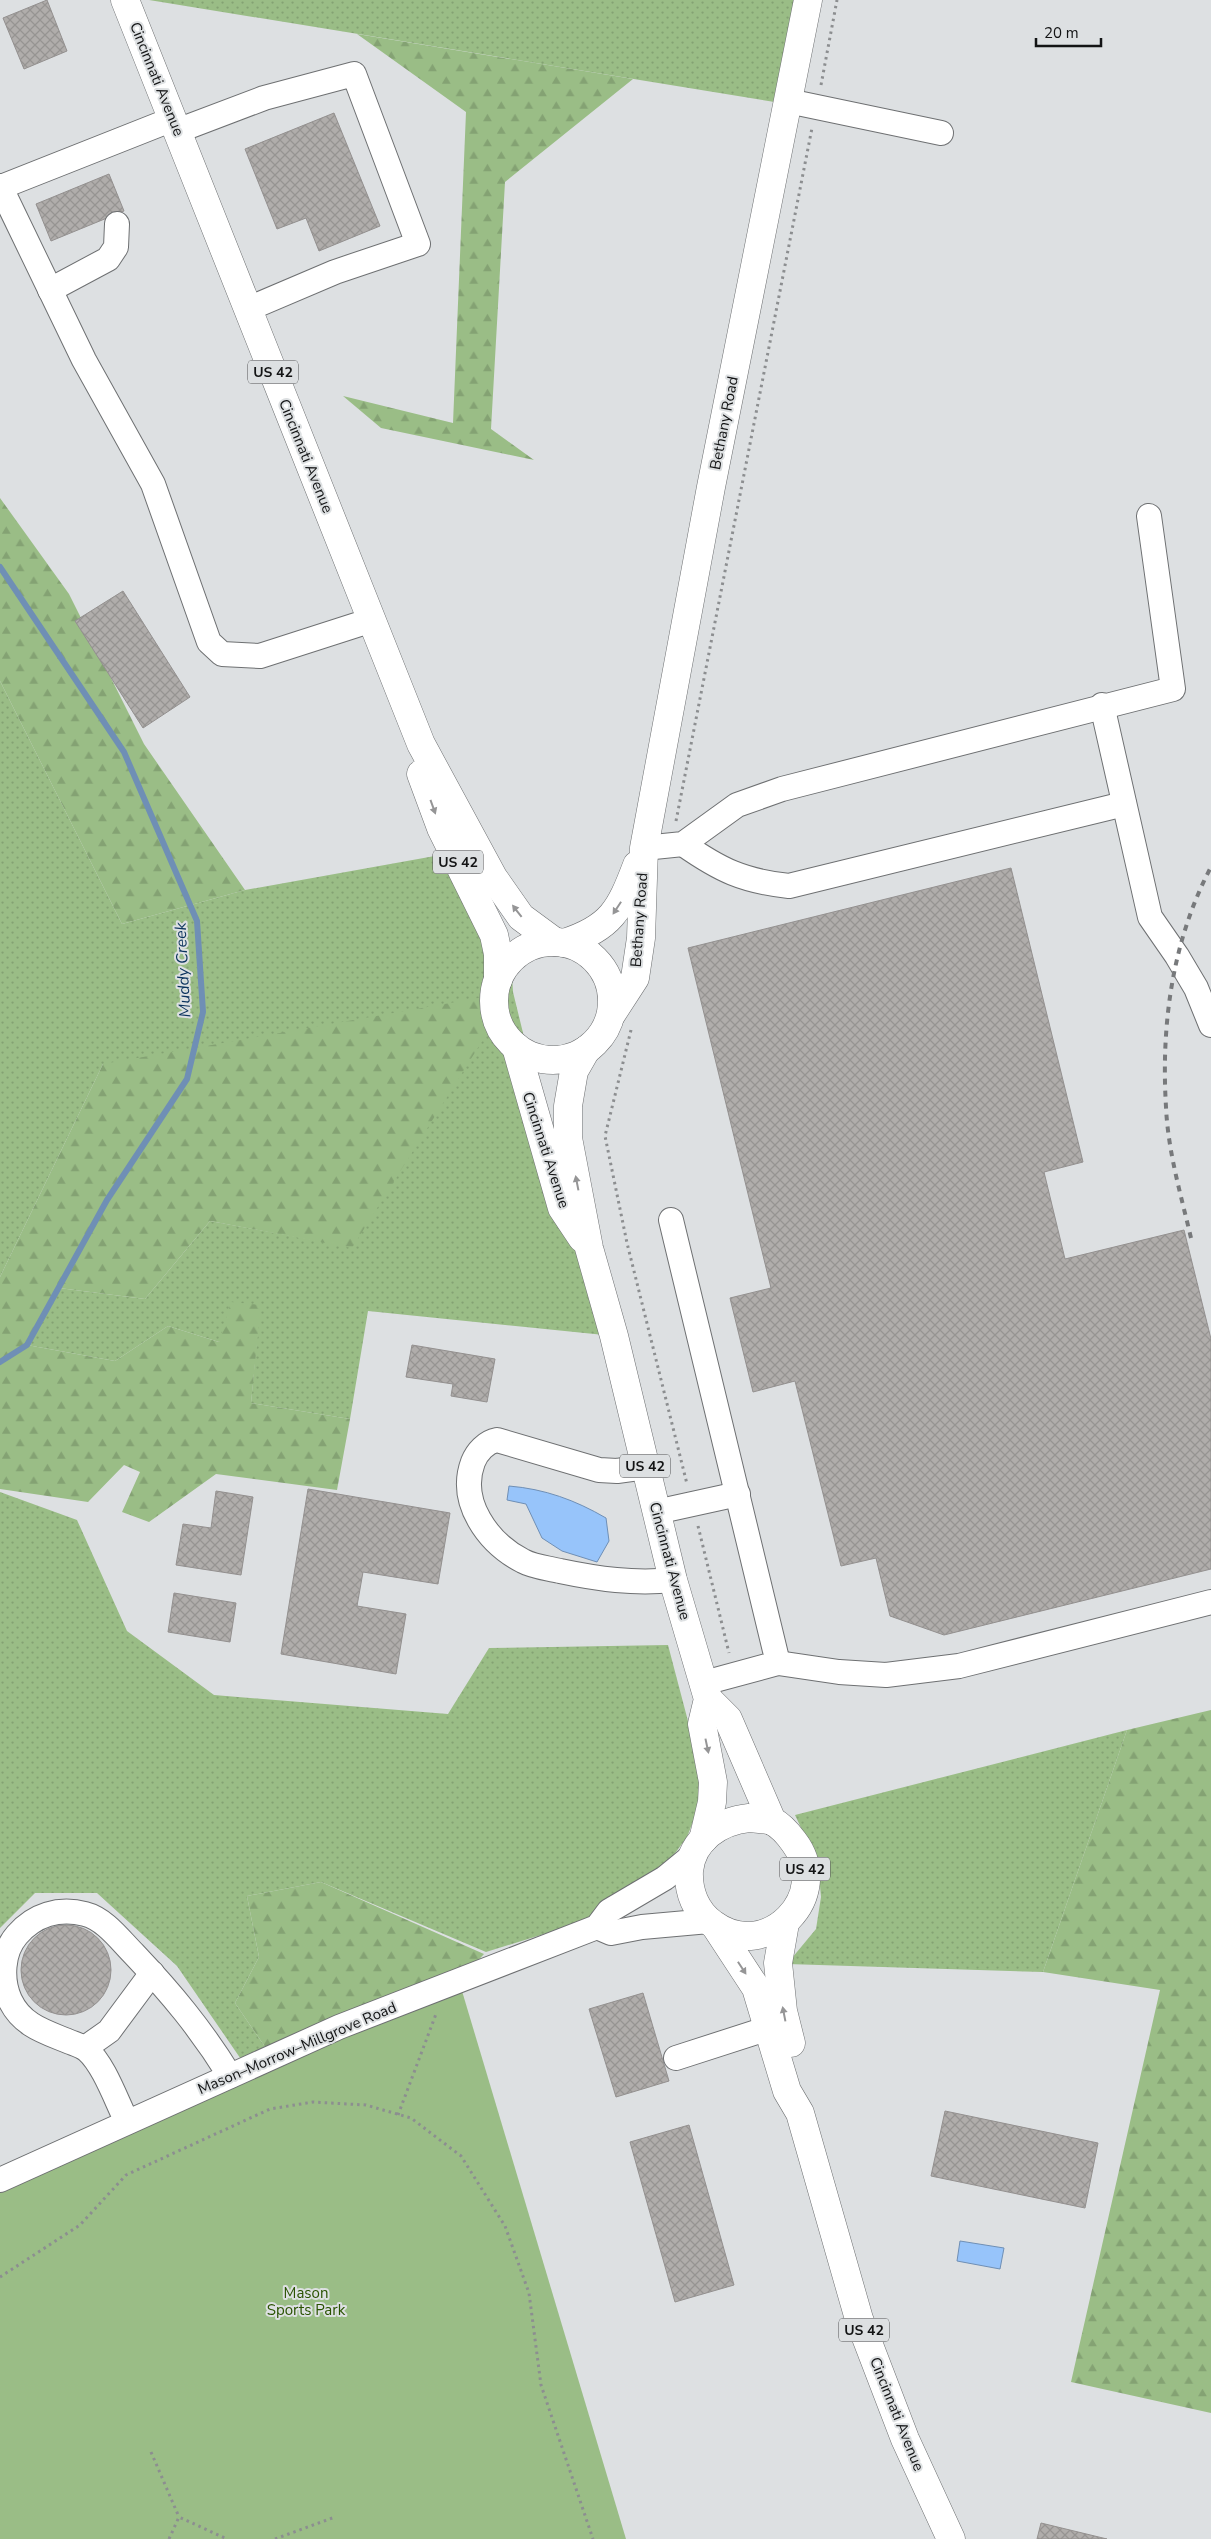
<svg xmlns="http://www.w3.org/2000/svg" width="1211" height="2539" viewBox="0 0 1211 2539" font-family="'Nunito Sans',sans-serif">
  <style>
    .grass { fill: url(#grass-dots) }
    .forest { fill: url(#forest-firs) }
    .park { fill: #9abd86 }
    .water { fill: #97c4fa; stroke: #6f8fb5 }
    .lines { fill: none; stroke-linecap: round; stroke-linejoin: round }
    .stream { stroke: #6f8fb5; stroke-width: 6 }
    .building { fill: url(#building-cross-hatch); stroke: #93908f }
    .minor-casing { stroke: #6e7072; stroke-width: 26 }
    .major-casing { stroke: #6e7072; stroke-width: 29 }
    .path { stroke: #8c8e90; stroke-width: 3; stroke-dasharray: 2.5 4; stroke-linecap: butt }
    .minor { stroke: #fff; stroke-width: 24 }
    .major { stroke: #fff; stroke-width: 28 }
    .rail { stroke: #77797b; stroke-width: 4; stroke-dasharray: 6 6; stroke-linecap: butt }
    .oneway { fill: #959596 }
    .labels { text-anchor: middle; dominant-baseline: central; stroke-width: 4; stroke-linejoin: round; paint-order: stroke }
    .shield { fill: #dde0e2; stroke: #505152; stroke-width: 1 }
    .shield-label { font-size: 14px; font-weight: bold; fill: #131415 }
    .street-label { font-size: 15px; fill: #131415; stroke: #dde0e2 }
    .park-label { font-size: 15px; fill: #295200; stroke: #dde0e2 }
    .water-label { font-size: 16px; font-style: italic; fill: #0b335d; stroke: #dde0e2 }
  </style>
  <defs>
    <pattern id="grass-dots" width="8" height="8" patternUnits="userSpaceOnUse" patternTransform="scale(1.25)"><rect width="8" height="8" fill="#9abd86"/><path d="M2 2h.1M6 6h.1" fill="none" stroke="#84a273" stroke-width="1.8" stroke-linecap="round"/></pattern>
    <pattern id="forest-firs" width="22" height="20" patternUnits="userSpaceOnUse" patternTransform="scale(1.25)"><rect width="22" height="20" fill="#9abd86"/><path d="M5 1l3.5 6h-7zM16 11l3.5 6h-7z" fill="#84a273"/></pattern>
    <pattern id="building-cross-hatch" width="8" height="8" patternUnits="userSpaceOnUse" patternTransform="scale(1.25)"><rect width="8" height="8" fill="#b0adab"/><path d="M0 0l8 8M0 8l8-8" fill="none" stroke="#969492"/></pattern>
  </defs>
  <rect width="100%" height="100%" fill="#dde0e2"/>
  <!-- grass -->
  <g class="grass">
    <path d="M149 0H808L787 104Z"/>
    <path d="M0 681 122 924 245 890 457 852 501 977 512 976 513 992 536 1086 614 1336 368 1311 350 1419 251 1403 260 1305 219 1342 168 1326 115 1361 27 1345 59 1288 145 1299 210 1221 352 1247 103 1064 0 1277Z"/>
    <path d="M0 1492 77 1520 127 1631 214 1695 448 1714 489 1648 668 1645 699 1763 700 1804 687 1837 670 1860 589 1920 486 1952 321 1882 247 1896 259 1957 235 2003 272 2057 247 2068 177 1966 97 1893H35L0 1928Z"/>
    <path d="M1127 1730 1043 1972 787 1964 816 1929 821 1897 818 1864 795 1815Z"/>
  </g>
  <!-- forest -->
  <g class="forest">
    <path d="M357 34 633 79 505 182 491 429 534 460 381 428 343 396 453 423 466 112Z"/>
    <path d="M0 498 69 594 144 744 245 890 122 924 0 681Z"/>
    <path d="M513 992 352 1248 210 1221 145 1299 59 1288 27 1345 115 1361 168 1326 219 1342 231 1302 261 1305 251 1403 350 1419 337 1490 216 1474 149 1522 122 1512 140 1472 124 1465 88 1502 0 1489V1277L103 1064Z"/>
    <path d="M1211 1710V2413L1071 2382 1160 1990 1043 1972 1127 1730Z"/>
    <path d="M321 1882 484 1954 459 1981 272 2057 235 2003 259 1957 247 1896Z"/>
  </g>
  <!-- park -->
  <path class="park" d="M459 1981 626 2539H0V2180Z"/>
  <!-- water -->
  <g class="water">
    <path d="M509 1486C545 1489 575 1500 606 1518L609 1541 597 1562 562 1551 542 1538 526 1504 507 1500Z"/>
    <path d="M960 2241 1004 2248 1000 2269 957 2261Z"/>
  </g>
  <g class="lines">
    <!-- stream -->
    <path class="stream" d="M0 567 124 752 197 921 203 1012 187 1079 107 1200 27 1345 0 1362"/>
  </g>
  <!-- building -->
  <g class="building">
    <path d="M47 0 67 51 24 69 3 18Z"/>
    <path d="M334 113 380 226 319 251 306 218 277 229 245 149Z"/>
    <path d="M109 174 124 211 51 241 36 204Z"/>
    <path d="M123 591 190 697 143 728 75 621Z"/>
    <path d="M1011 868 1083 1162 1044 1172 1065 1259 1184 1230 1211 1339V1569L944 1635 890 1616 876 1558 841 1566 795 1381 753 1392 730 1298 771 1288 688 948Z"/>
    <path d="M412 1345 495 1359 487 1402 451 1396 453 1384 406 1377Z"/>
    <path d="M308 1489 450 1513 438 1584 363 1572 357 1606 406 1614 396 1674 281 1654Z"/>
    <path d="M216 1491 253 1497 241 1575 176 1565 183 1524 211 1528Z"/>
    <path d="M174 1593 236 1603 230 1642 168 1632Z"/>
    <circle cx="66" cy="1970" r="45"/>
    <path d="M643 1993 669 2081 616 2097 589 2009Z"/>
    <path d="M945 2111 1098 2143 1085 2208 931 2176Z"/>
    <path d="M689 2125 734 2285 675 2302 630 2142Z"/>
    <path d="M1041 2523 1107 2539H1037Z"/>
  </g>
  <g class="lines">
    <!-- minor casing -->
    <g class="minor-casing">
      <g id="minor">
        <path d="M788 101 941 133"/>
        <path d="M177 131 264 98 354 74 418 244 335 272 248 309"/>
        <path d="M0 186 84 360 153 484 209 642 222 654 260 656 372 620"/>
        <path d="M1 187 173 119"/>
        <path d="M50 290 108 259 116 247 117 224"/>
        <path d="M1102 705 1150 917 1177 956 1196 988 1211 1025"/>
        <path d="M683 844C720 870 743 881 789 886L1124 804"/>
        <path d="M644 848 683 844 737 805 782 789 1173 689 1149 516"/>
        <path d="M671 1220 778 1663 704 1683"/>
        <path d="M646 1467 617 1471 599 1470 497 1440C486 1442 477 1452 473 1462 458 1502 488 1543 523 1561 534 1567 548 1568 560 1571 598 1579 634 1584 673 1580"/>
        <path d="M656 1512 738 1494"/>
        <path d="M778 1663 839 1672 886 1675 959 1666 1211 1602"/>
        <path d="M597 1927 611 1933 642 1927 709 1921"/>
        <path d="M85 2048 109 2031 152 1973"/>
        <path d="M676 2058 769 2028"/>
        <path d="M127 2122C116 2100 104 2065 87 2050 82 2046 75 2044 70 2042 46 2032 22 2026 10 2000 1 1980 2 1952 17 1935 34 1915 59 1907 85 1914 105 1919 120 1940 134 1954 171 1993 201 2029 230 2076"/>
        <path d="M0 2180 339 2027 597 1927 609 1911 665 1878 693 1855"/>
      </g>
    </g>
    <!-- major casing -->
    <g class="major-casing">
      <g id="major">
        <path d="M125 0 421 744 493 877 521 917 555 942"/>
        <path d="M421 774 441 828 494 935 498 954V980"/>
        <circle cx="553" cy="1001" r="59"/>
        <path d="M564 943C611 928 620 910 637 865"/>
        <path d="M611 1015 635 978 641 938 644 848 711 487 808 0"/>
        <path d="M516 1047 562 1208 582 1238"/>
        <path d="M586 1050 574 1071 568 1106V1138L589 1248 614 1336 673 1580 708 1699 702 1724 713 1782 712 1802 703 1840"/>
        <path d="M708 1699 728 1719 772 1821"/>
        <path d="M749 1818C756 1819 766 1819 772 1821 780 1825 789 1835 794 1842 834 1895 767 1964 713 1924 696 1912 688 1892 689 1871 692 1839 720 1821 749 1818Z"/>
        <path d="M785 1923 778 1963 783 2011 791 2043"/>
        <path d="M716 1927 756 1988 787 2091 800 2113 859 2319 905 2439 951 2539"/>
      </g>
    </g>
    <!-- path -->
    <g class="path">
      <path d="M821 85 837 0"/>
      <path d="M676 821 812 128"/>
      <path d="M631 1030 605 1136 627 1243 687 1484"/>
      <path d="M698 1526 729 1653"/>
      <path d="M398 2115 436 2014"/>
      <path d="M0 2277 80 2225 126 2175 270 2109 313 2102 366 2105 411 2118 461 2156 505 2226 529 2293 541 2385 593 2539"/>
      <path d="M151 2452 179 2517"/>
      <path d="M169 2539 179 2517 227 2539"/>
      <path d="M275 2539 335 2517"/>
    </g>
    <!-- minor -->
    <use href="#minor" class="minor"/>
    <!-- major -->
    <use href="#major" class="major"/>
    <!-- rail -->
    <path class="rail" d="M1191 1238C1181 1195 1168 1152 1166 1107 1161 1025 1172 941 1211 867"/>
  </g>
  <!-- one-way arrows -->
  <defs><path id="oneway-solid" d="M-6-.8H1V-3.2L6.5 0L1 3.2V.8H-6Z" transform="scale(1.25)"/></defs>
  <g class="oneway">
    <use href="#oneway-solid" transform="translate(433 807) rotate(70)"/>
    <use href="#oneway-solid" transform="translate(617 908) rotate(123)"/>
    <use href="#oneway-solid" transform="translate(517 911) rotate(-128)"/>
    <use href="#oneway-solid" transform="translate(577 1183) rotate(-101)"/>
    <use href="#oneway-solid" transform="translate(707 1746) rotate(78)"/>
    <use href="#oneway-solid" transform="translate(742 1968) rotate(57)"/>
    <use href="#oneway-solid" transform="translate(784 2014) rotate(-101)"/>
  </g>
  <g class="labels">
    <!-- shield labels -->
    <g class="shield">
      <rect x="248" y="360.5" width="50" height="23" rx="4"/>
      <rect x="433" y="850.5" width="50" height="23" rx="4"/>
      <rect x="620" y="1454.5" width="50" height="23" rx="4"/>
      <rect x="780" y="1857.5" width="50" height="23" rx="4"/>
      <rect x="839" y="2318.5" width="50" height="23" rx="4"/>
    </g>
    <g class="shield-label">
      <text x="273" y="372">US 42</text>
      <text x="458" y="862">US 42</text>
      <text x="645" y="1466">US 42</text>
      <text x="805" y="1869">US 42</text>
      <text x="864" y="2330">US 42</text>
    </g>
    <!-- street labels -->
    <g class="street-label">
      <text transform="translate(157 79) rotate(68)">Cincinnati Avenue</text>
      <text transform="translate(724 423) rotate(-79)">Bethany Road</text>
      <text transform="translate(306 456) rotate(68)">Cincinnati Avenue</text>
      <text transform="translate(639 920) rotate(-86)">Bethany Road</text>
      <text transform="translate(546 1150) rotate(72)">Cincinnati Avenue</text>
      <text transform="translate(670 1561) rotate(75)">Cincinnati Avenue</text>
      <text transform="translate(297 2048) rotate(-23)">Mason–Morrow–Millgrove Road</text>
      <text transform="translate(897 2414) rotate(68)">Cincinnati Avenue</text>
    </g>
    <!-- park labels -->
    <g class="park-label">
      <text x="306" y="2293">Mason<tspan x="306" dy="17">Sports Park</tspan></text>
    </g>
    <!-- water labels -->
    <g class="water-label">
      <text transform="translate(183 970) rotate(-93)">Muddy Creek</text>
    </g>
  </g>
  <!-- scale -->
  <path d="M1036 38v8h65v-8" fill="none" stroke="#131415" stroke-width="2.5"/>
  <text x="1044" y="38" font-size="15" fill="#131415" stroke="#dde0e2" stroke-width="4" paint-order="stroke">20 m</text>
</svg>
